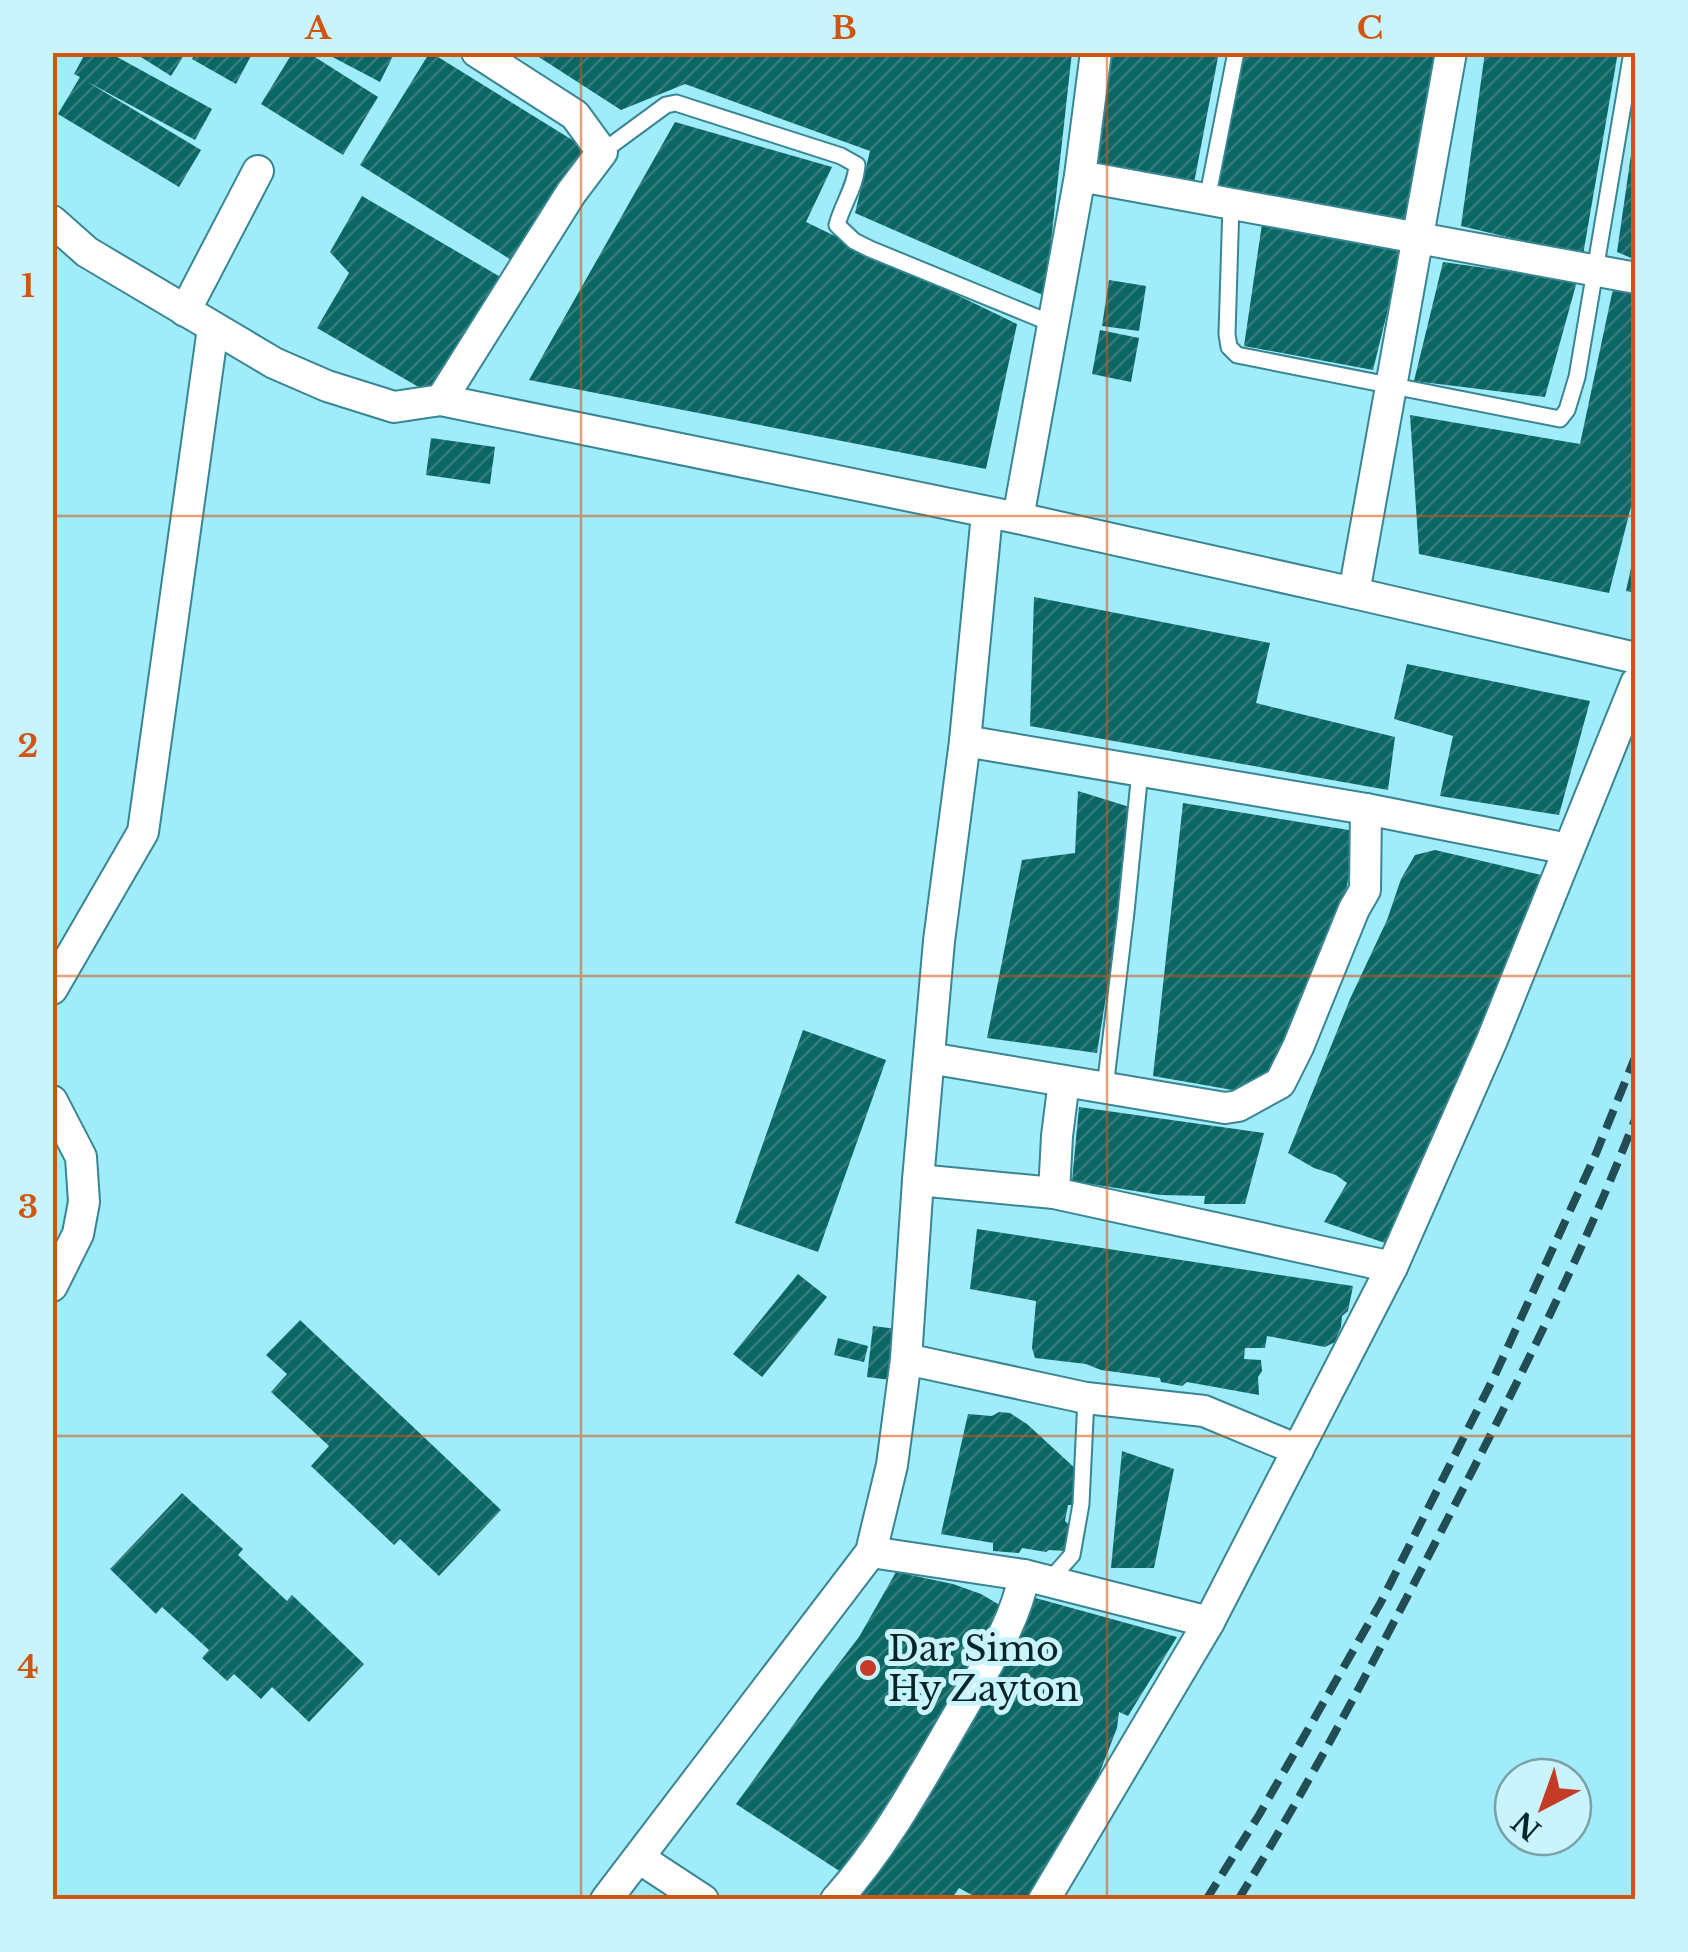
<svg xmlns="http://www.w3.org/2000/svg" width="1688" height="1952" viewBox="0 0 1688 1952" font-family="'Libre Baskerville',serif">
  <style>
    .building { fill: url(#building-hatch) }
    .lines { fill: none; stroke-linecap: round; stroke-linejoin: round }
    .service-casing { stroke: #398593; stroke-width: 19 }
    .minor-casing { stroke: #398593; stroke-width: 34 }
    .service { stroke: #fff; stroke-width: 15 }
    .minor { stroke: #fff; stroke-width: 30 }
    .rail { stroke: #234d54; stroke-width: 8; stroke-dasharray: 20 10; stroke-linecap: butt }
    .grid { fill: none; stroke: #d1540f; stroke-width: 2.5; stroke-opacity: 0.55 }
    .poi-dot { fill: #c63b26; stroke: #c9f4fd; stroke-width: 4 }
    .labels { text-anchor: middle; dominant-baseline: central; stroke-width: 10; stroke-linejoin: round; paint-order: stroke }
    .poi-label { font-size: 35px; fill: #032429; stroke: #c9f4fd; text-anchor: start }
    .neatline { fill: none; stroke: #d1540f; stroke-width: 4 }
    .grid-label { font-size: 32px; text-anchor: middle; font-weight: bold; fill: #d1540f }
  </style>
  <defs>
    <pattern id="building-hatch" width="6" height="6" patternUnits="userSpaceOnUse" patternTransform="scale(2.5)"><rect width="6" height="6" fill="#0b6764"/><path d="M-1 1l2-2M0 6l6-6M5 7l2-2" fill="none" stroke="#357c7b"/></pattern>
  </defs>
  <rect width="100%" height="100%" fill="#a1ecfb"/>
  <!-- building -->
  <g class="building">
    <path d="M86 52H108L212 109 195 140 86 81 201 150 179 187 58 114 80 77 74 74Z"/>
    <path d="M133 52H186L171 76Z"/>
    <path d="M196 52H253L236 84 192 59Z"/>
    <path d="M293 52H307L378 97 343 155 261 104Z"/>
    <path d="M323 52H395L380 82Z"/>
    <path d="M430 52 595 154 524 268 360 165Z"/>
    <path d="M531 52H1072L1045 296 855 213 870 151 685 84 621 110Z"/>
    <path d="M1104 52H1219L1194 183 1089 168Z"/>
    <path d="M1245 52H1437L1408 226 1213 186Z"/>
    <path d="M1485 52H1618L1583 255 1461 226Z"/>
    <path d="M675 122 832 167 806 222 1017 324 986 469 529 380Z"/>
    <path d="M1633 141H1636V260L1617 252Z"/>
    <path d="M362 196 509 282 441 400 317 328 349 273 330 252Z"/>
    <path d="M1262 224 1402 252 1373 370 1244 346Z"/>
    <path d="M1443 262 1577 281 1545 397 1414 381Z"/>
    <path d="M1109 280 1146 286 1139 331 1102 326Z"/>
    <path d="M1614 284 1636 289V487L1609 593 1419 554 1410 415 1580 444Z"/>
    <path d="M1100 330 1139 338 1131 382 1092 374Z"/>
    <path d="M431 438 495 447 490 484 426 475Z"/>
    <path d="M1634 554H1636V593L1626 591Z"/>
    <path d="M1034 597 1270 643 1256 703 1395 737 1388 790 1030 726Z"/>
    <path d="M1407 664 1590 701 1559 815 1440 796 1453 736 1394 719Z"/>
    <path d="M1078 791 1136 809 1097 1053 987 1038 1022 860 1075 853Z"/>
    <path d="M1183 803 1355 831 1346 893 1294 1032 1261 1095 1153 1076Z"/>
    <path d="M1435 850 1550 877 1406 1202 1385 1243 1324 1222 1347 1183 1336 1175 1314 1168 1288 1153 1350 999 1387 920 1401 879 1415 855Z"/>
    <path d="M803 1030 886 1060 818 1252 735 1223Z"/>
    <path d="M1079 1107 1264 1133 1245 1204H1204L1205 1196 1160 1195 1072 1181Z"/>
    <path d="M977 1229 1280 1275 1353 1286 1348 1311 1342 1316 1341 1327 1335 1342 1325 1347 1267 1336 1265 1348H1245L1244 1359 1261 1360 1262 1371 1258 1377 1259 1395 1187 1382 1182 1386 1161 1382 1160 1378 1101 1370 1086 1364 1035 1358 1032 1348 1036 1301 970 1289Z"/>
    <path d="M798 1274 827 1297 762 1377 733 1354Z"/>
    <path d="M300 1320 501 1510 439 1576 400 1539 394 1545 311 1466 329 1446 271 1392 287 1374 266 1355Z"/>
    <path d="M873 1326 897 1329 891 1380 867 1377Z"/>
    <path d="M838 1338 868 1346 864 1362 834 1355Z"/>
    <path d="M999 1412 1010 1413 1027 1424 1077 1470 1073 1505H1068L1065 1521 1069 1525 1065 1551 1049 1550 1046 1552 1022 1548 1019 1553 993 1551V1543L941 1534 968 1414 992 1416Z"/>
    <path d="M1122 1451 1174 1469 1154 1568H1111Z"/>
    <path d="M182 1493 243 1549 238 1555 287 1601 292 1595 364 1664 309 1722 272 1687 261 1699 234 1674 227 1681 202 1658 209 1650 162 1607 156 1614 110 1569Z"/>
    <path d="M896 1572 953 1584 981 1594 1003 1607 994 1634 913 1764 841 1872 736 1804 817 1692 859 1637Z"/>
    <path d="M1032 1597 1177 1637 1128 1716 1119 1712 1117 1728 1091 1795 1027 1900H981L959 1888 951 1900H852Z"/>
  </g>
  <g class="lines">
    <!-- service casing -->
    <g class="service-casing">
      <g id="service">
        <path d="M602 152 666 105 676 103 841 156 857 165C856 186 842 205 837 225L854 241 870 249 1053 324"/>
        <path d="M1207 200 1236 52"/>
        <path d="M1231 204 1227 334 1229 347 1237 355 1560 419 1567 410 1577 377 1632 52"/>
        <path d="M1105 1088 1126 912 1140 771"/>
        <path d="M1049 1581 1072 1555 1081 1504 1086 1398"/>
      </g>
    </g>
    <!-- minor casing -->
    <g class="minor-casing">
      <g id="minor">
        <path d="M1080 176 1636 278"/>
        <path d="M52 221 87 252 274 363 327 386 394 407 441 400 1018 518 1354 593 1636 658"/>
        <path d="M185 311 258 171"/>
        <path d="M441 400 571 193 602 152 575 115 477 52"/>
        <path d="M1018 518 1080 176 1096 52"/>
        <path d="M1354 593 1451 52"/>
        <path d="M965 741 1366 809 1568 849"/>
        <path d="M52 989 143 832 213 328"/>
        <path d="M929 1058 1225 1108 1238 1106 1280 1083 1298 1047 1354 909 1365 890 1366 809"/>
        <path d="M52 1101 81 1157 84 1202 78 1234 52 1286"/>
        <path d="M918 1180 1054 1193 1392 1267"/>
        <path d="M1054 1193 1057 1136 1064 1081"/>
        <path d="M906 1359 1086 1398 1204 1411 1298 1450"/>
        <path d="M871 1552 1024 1575 1209 1622"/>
        <path d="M639 1858 703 1900"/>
        <path d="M606 1900 871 1552 892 1465 906 1359 918 1180 939 941 965 741 987 514"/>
        <path d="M836 1900C888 1842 924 1773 963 1707 986 1666 1016 1622 1024 1575"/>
        <path d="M1044 1900 1209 1622 1392 1267 1492 1040 1636 683"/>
      </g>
    </g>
    <!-- service -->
    <use href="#service" class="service"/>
    <!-- minor -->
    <use href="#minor" class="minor"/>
    <!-- rail -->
    <g class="rail">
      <path d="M1206 1900 1259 1815 1381 1602 1495 1375 1595 1156 1636 1055"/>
      <path d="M1238 1900C1314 1777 1380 1649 1446 1522 1514 1390 1582 1256 1636 1117"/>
    </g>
  </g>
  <!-- grid -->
  <path class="grid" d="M581 52V1900M1107 52V1900M52 516H1636M52 976H1636M52 1436H1636"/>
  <!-- markers -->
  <circle class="poi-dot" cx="868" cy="1668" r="10"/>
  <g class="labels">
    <!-- poi labels -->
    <g class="poi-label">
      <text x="888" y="1648">Dar Simo<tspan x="888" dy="40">Hy Zayton</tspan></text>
    </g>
  </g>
  <!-- border -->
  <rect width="1688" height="1952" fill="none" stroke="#c9f4fd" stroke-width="110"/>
  <!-- north arrow -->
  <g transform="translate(1543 1807) rotate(221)"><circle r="48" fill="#c9f4fd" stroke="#7aa1a8" stroke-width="2.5"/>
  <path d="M0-8L18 38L0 25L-18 38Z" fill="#c63b26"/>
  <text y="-15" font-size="28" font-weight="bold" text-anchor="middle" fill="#032429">N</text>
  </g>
  <rect x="55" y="55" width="1578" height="1842" class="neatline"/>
  <g class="grid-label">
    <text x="318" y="39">A</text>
    <text x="844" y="39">B</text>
    <text x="1370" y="39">C</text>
    <text x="28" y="297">1</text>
    <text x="28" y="757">2</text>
    <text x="28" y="1218">3</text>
    <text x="28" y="1678">4</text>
  </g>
</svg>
